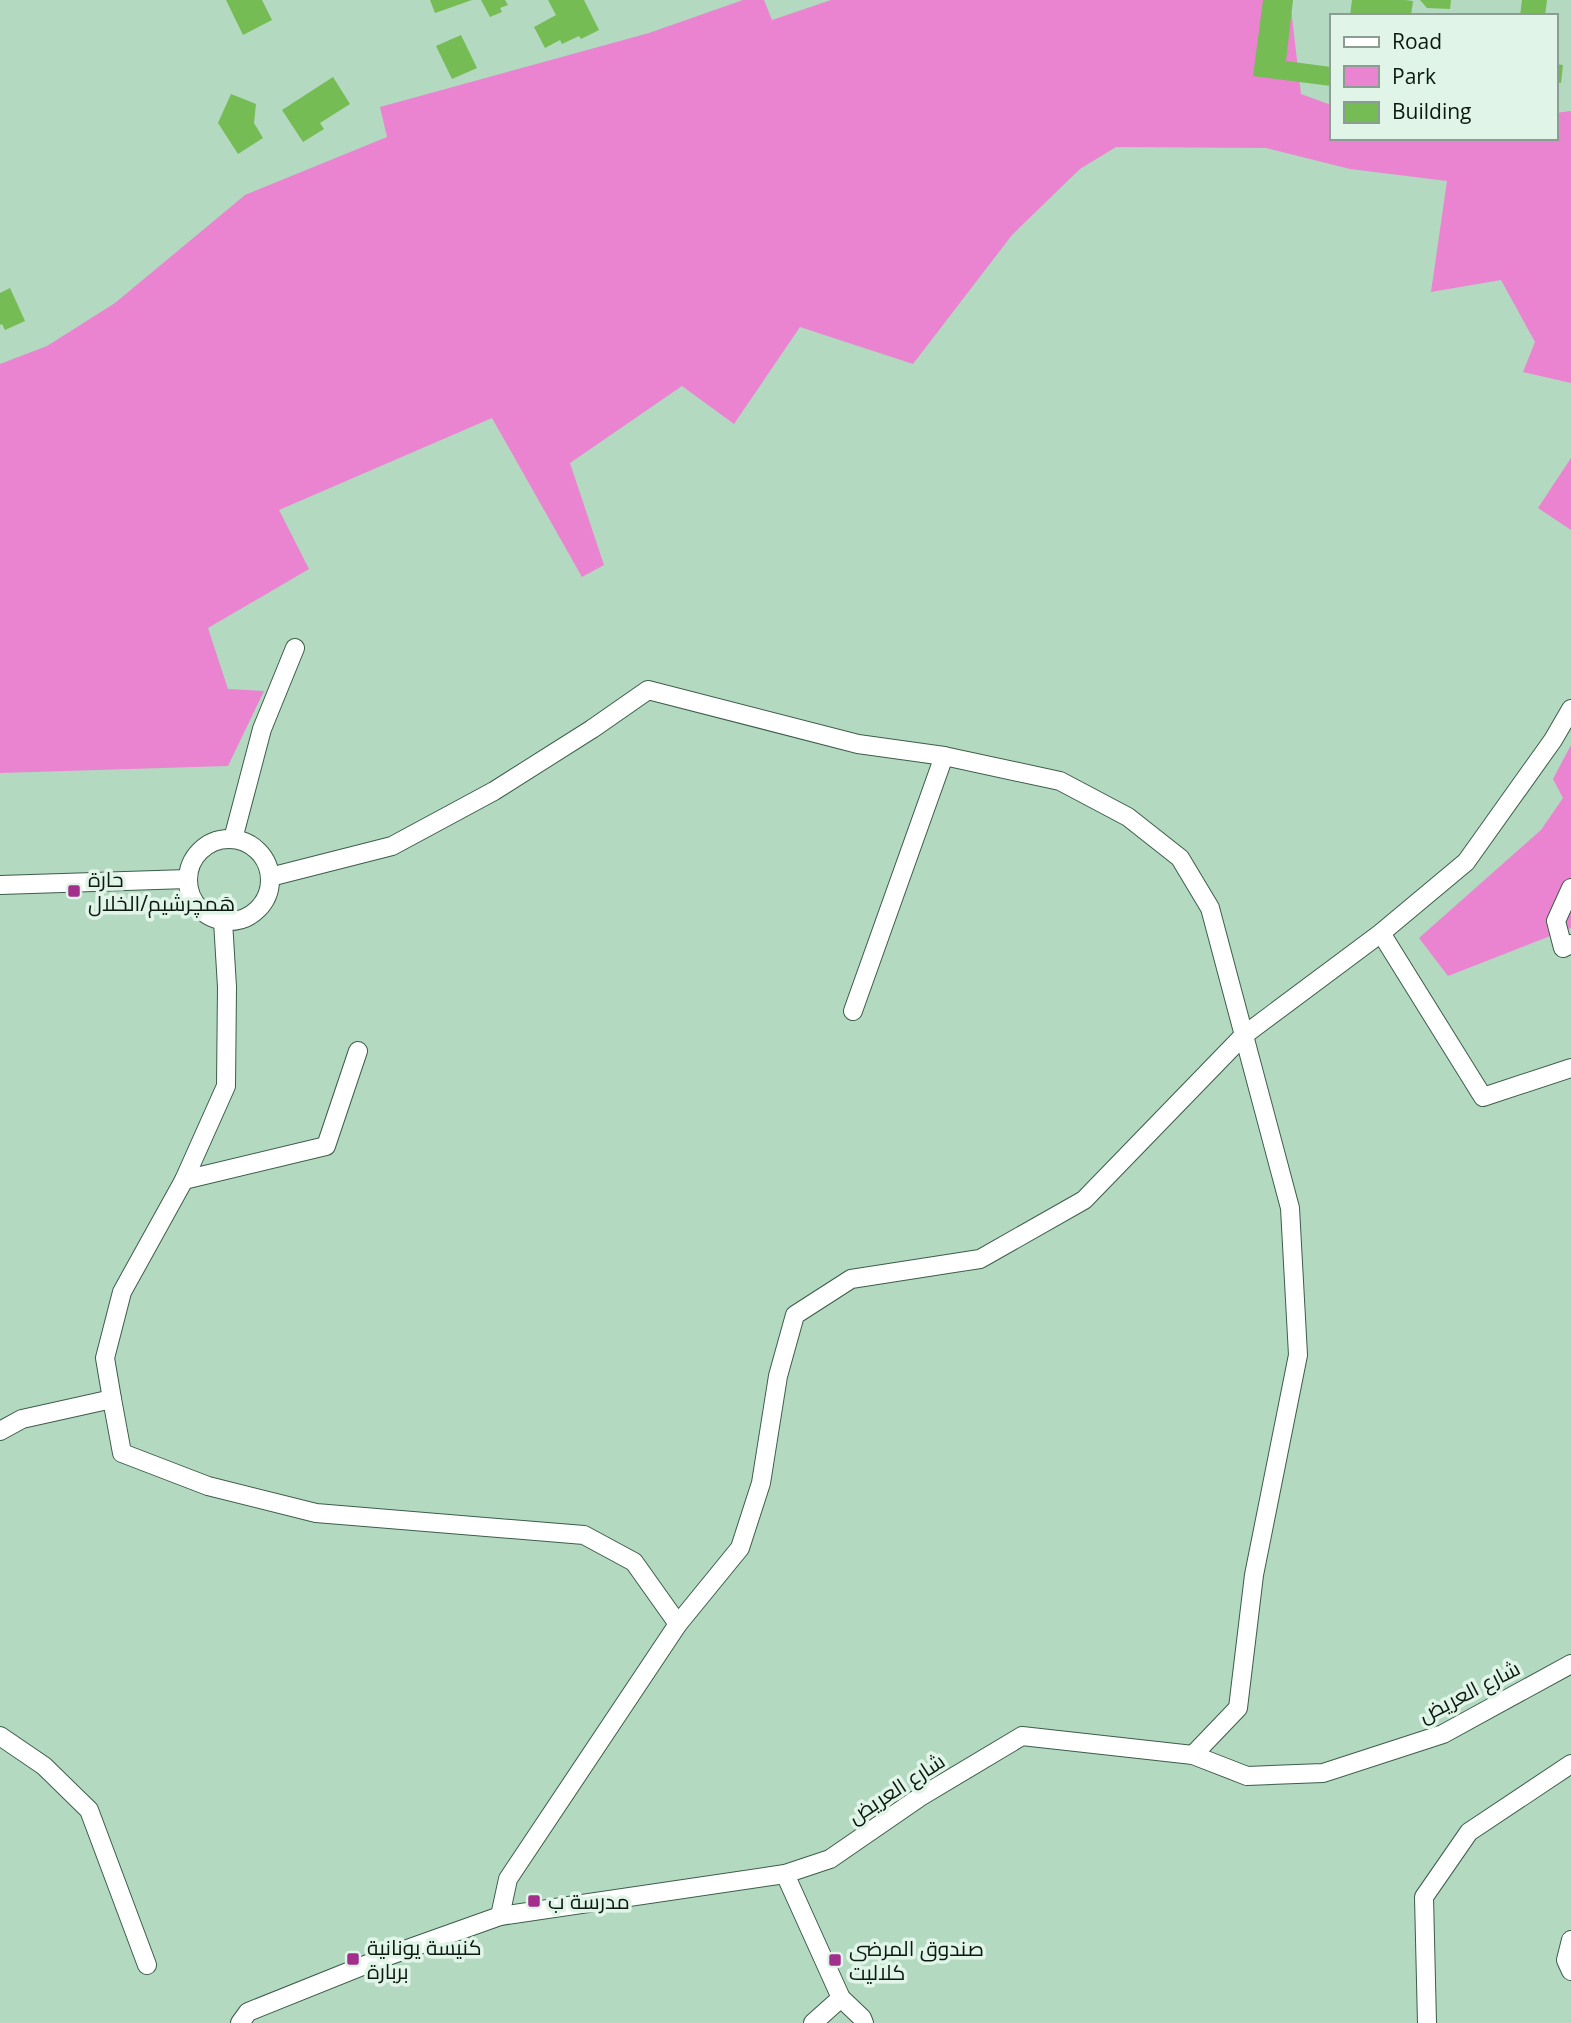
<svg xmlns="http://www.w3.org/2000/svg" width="1571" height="2023" viewBox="0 0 1571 2023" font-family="'Open Sans',Cairo,sans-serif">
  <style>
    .green { fill: #ea84d1 }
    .building { fill: #75bc54 }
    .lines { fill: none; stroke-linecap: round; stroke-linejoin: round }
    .minor-casing { stroke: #3c5d49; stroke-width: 20 }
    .minor { stroke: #fff; stroke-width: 18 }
    .poi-dot { fill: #a12f8b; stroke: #e1f4e8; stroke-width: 2.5 }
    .labels { text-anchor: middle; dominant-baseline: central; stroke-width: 7; stroke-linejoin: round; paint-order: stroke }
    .poi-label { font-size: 21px; fill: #0b1911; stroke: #e1f4e8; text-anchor: start }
    .street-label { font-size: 21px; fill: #0b1911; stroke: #e1f4e8 }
  </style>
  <rect width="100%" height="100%" fill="#b3d9c0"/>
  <!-- green -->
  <g class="green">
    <path d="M743 0H764L772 20 831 0H1290L1301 94 1331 105V138H1555V113L1571 111V383L1523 372 1535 342 1501 280 1431 292 1447 181 1350 169 1266 148 1116 147 1080 169 1012 235 913 364 800 327 734 424 682 386 570 463 604 565 582 577 492 418 279 510 309 569 208 628 228 689 264 691 228 766 0 773V364L47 346 115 303 245 195 387 137 380 107 649 33Z"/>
    <path d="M1571 458V530L1538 508Z"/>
    <path d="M1571 745V928L1448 976 1419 938 1541 830 1563 798 1553 779Z"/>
  </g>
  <!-- building -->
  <g class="building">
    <path d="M226 0H262L272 20 243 35Z"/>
    <path d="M430 0H472L435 13Z"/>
    <path d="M481 0H505L508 5 500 8 502 12 490 17Z"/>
    <path d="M548 0H584L599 30 581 39 579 36 562 44 560 40 545 48 534 27 556 15Z"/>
    <path d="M1263 0H1293L1286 61 1331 67V86L1253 76Z"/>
    <path d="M1352 0H1405L1413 1 1411 16H1350Z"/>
    <path d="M1420 0H1451L1450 9 1427 8Z"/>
    <path d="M1522 0H1547L1545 16H1520Z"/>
    <path d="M461 35 477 68 452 79 436 46Z"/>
    <path d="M1555 64 1563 65 1561 83 1555 82Z"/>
    <path d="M333 77 350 104 320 123 324 129 303 142 282 110Z"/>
    <path d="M231 94 256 104 254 123 263 138 238 154 218 123Z"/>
    <path d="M10 288 25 321 5 330 2 324 0 325V293Z"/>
  </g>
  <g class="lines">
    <!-- minor casing -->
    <g class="minor-casing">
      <g id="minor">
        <path d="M233 839 262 729 295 648"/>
        <circle cx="229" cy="880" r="41"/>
        <path d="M270 877 392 846 494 791 592 729 648 690 858 744 944 756 1060 781 1128 817 1180 858 1210 908 1290 1208 1298 1355 1254 1575 1238 1708 1193 1755"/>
        <path d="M0 885 188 879"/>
        <path d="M1571 888 1556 921 1563 948 1571 944"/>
        <path d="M1381 933 1483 1097 1571 1068"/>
        <path d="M853 1011 944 756"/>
        <path d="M184 1180 326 1146 358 1051"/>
        <path d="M112 1399 105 1358 122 1292 184 1180 226 1086 227 987 223 921"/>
        <path d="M0 1431 22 1419 112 1399 122 1453 208 1486 316 1513 584 1535 634 1562 678 1624"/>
        <path d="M0 1736 44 1766 89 1810 147 1965"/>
        <path d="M785 1874 841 1998 862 2018 864 2023"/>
        <path d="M500 1916 508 1879 678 1624 740 1548 761 1483 778 1376 795 1315 851 1279 980 1259 1084 1200 1243 1036 1381 933 1466 862 1553 740 1571 709"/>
        <path d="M1571 1940 1566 1960 1571 1971"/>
        <path d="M240 2023 248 2012 385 1957 500 1916 785 1874 830 1859 920 1797 1022 1736 1193 1755 1247 1776 1323 1773 1443 1734 1571 1664"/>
        <path d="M813 2023 841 1998"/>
        <path d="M1427 2023 1424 1897 1469 1832 1571 1764"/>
      </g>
    </g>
    <!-- minor -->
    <use href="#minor" class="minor"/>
  </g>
  <!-- markers -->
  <g class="poi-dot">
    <rect x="67" y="884" width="14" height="14" rx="3.5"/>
    <rect x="527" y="1894" width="14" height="14" rx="3.5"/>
    <rect x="346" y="1952" width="14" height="14" rx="3.5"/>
    <rect x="828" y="1953" width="14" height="14" rx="3.5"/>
  </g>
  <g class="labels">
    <!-- poi labels -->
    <g class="poi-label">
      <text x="88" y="879">حارة<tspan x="88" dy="24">هَمچرشيم/الخلال</tspan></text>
      <text x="548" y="1901">مدرسة ب</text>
      <text x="367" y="1947">كنيسة يونانية<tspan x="367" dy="24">بربارة</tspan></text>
      <text x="849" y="1948">صندوق المرضى<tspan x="849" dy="24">كلاليت</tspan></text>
    </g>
    <!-- street labels -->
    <g class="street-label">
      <text transform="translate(1469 1691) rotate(-27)">شارع العريض</text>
      <text transform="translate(896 1788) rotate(-33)">شارع العريض</text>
    </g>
  </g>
  <!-- legend -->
  <rect x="1330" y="14" width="228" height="126" fill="#e1f4e8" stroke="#8b9c92" stroke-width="2"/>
  <rect x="1344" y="37" width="35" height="10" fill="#ffffff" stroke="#8b9c92" stroke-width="2"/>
  <text x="1392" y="49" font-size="21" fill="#0b1911">Road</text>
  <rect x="1344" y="66" width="35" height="21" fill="#ea84d1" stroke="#8b9c92" stroke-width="2"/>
  <text x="1392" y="84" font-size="21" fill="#0b1911">Park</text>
  <rect x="1344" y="102" width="35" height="21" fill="#75bc54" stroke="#8b9c92" stroke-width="2"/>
  <text x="1392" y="119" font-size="21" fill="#0b1911">Building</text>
</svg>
